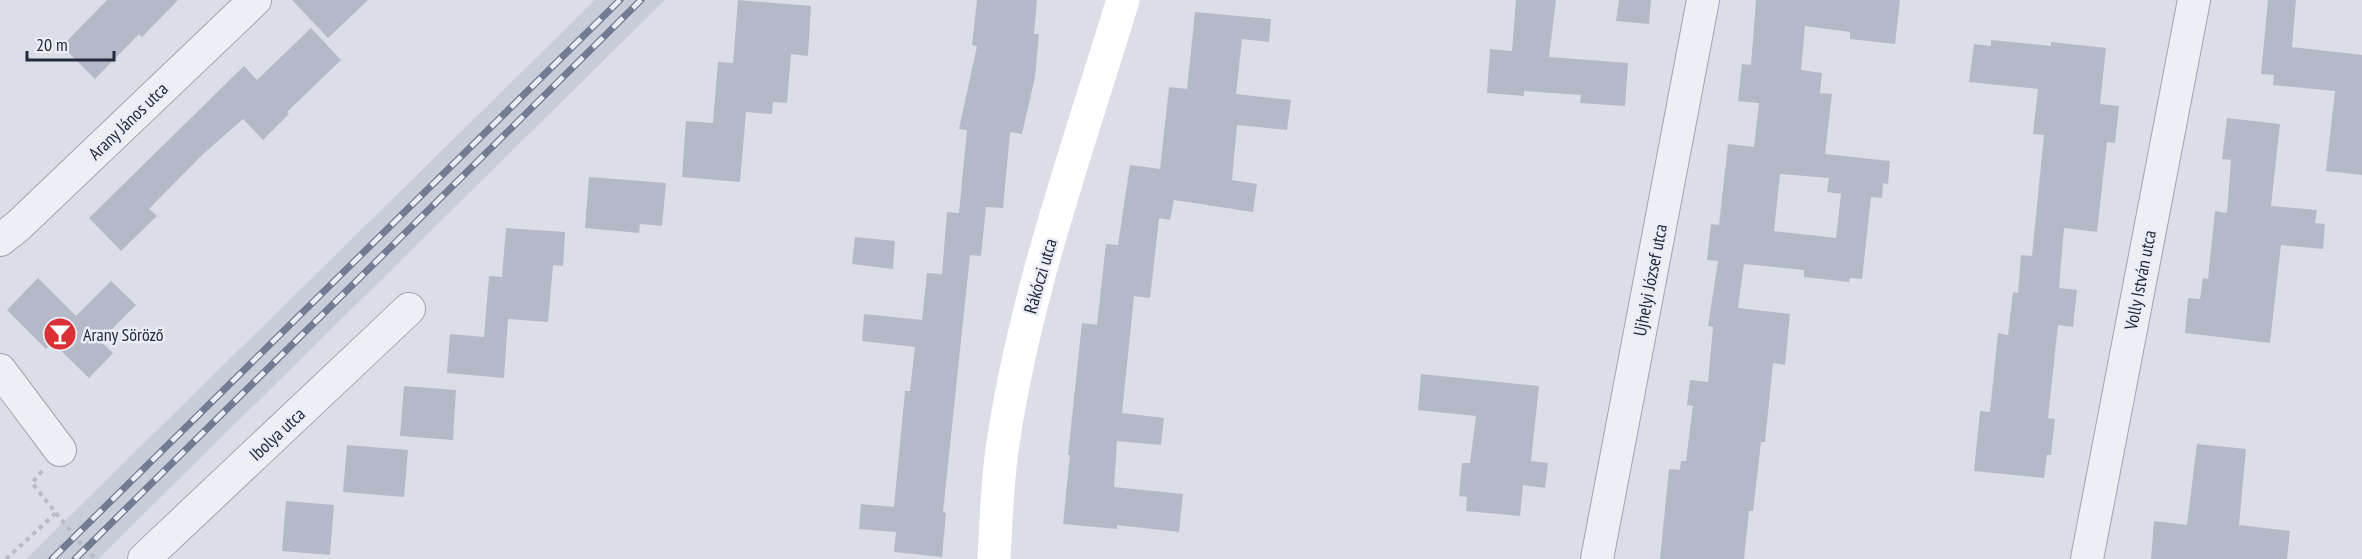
<svg xmlns="http://www.w3.org/2000/svg" width="2362" height="559" viewBox="0 0 2362 559" font-family="'PT Sans Narrow',sans-serif">
  <style>
    .built { fill: #c8cdd9 }
    .building { fill: #b4b9c7; fill-rule: evenodd }
    .lines { fill: none; stroke-linecap: round; stroke-linejoin: round }
    .street-casing { stroke: #a0a4b1; stroke-width: 34 }
    .path { stroke: #b9bcc5; stroke-width: 4; stroke-dasharray: 4.5 4.5; stroke-linecap: butt }
    .street { stroke: #eeeff5; stroke-width: 32 }
    .secondary { stroke: #fff; stroke-width: 33 }
    .rail-casing { stroke: #737b92; stroke-width: 7 }
    .rail { stroke: #eaedf5; stroke-width: 4.5; stroke-dasharray: 14; stroke-linecap: butt }
    .labels { text-anchor: middle; dominant-baseline: central; stroke-width: 5; stroke-linejoin: round; paint-order: stroke }
    .street-label { font-size: 18px; fill: #242a3e; stroke: #eaedf5 }
    .poi-label { font-size: 18px; fill: #242a3e; stroke: #eaedf5; text-anchor: start }
  </style>
  <rect width="100%" height="100%" fill="#dbdee7"/>
  <!-- built -->
  <path class="built" d="M595 0H665L98 559H26Z"/>
  <!-- building -->
  <g class="building">
    <path d="M107 0H178L142 37 139 34 95 79 62 46Z"/>
    <path d="M292 0H368L328 38Z"/>
    <path d="M738 0 811 6 808 56 791 54 787 103 773 102 772 114 746 112 740 182 682 177 686 121 713 123 718 62 733 63Z"/>
    <path d="M977 0H1037L1034 34H1039L1035 77 1022 134 1010 132 1003 208 986 207 981 256 970 255 943 512 946 513 942 557 894 552 896 532 859 529 861 504 894 507 905 391H910L915 347 862 341 864 314 922 320 927 273 942 274 947 212 959 213 967 130 959 129 977 46 972 45Z"/>
    <path d="M1516 0H1556L1549 57 1628 63 1625 106 1580 103 1581 95 1524 91V96L1487 93 1490 49 1512 51Z"/>
    <path d="M1619 0H1651L1649 24 1616 21Z"/>
    <path d="M1756 0H1900L1895 44 1850 39V32L1805 26 1801 70 1822 73 1820 93 1832 94 1825 154 1890 161 1888 184 1883 183 1882 198 1871 197 1862 279 1850 278 1849 282 1804 277V270L1744 264 1738 308 1790 314 1785 365 1773 363 1765 442H1761L1753 511H1749L1744 559H1660L1669 469 1680 470 1681 461H1686L1693 406 1687 405 1690 380 1708 382 1713 327 1708 326 1718 261 1707 260 1711 224 1719 225 1728 144 1754 147 1759 103 1738 101 1742 64 1751 65ZM1780 174 1829 178 1827 192 1841 194 1836 238 1774 231Z"/>
    <path d="M2268 0H2296L2292 47 2362 55V175L2326 171 2335 91 2273 85 2274 75 2261 74Z"/>
    <path d="M1195 12 1271 19 1269 42 1242 39 1236 94 1291 100 1287 130 1237 125 1232 180 1257 184 1253 212 1174 200 1170 220 1159 218 1150 298 1134 296 1122 413 1164 418 1161 445 1117 441 1114 487 1183 494 1179 532 1117 525V529L1063 524 1070 455H1068L1082 323 1097 325 1106 244 1118 245 1130 165 1160 169 1169 87 1187 89Z"/>
    <path d="M311 28 341 60 287 112 289 114 263 140 243 119 201 156 149 209 157 216 121 251 89 218 244 66 257 80Z"/>
    <path d="M1991 40 2051 46V42L2106 48 2100 104 2119 106 2115 143 2107 142 2097 232 2064 228 2059 288 2077 290 2073 327 2058 325 2048 418 2055 419 2051 455H2047L2044 478 1974 471 1980 411 1990 412 1998 333 2008 335 2013 292 2018 293 2021 255 2032 256 2044 135 2033 134 2038 89 1969 82 1974 44 1991 46Z"/>
    <path d="M2227 118 2280 124 2271 206 2317 210 2315 223 2325 224 2323 249 2281 245 2270 343 2185 333 2188 298 2200 299 2203 278 2208 279 2215 211 2227 213 2231 160 2222 159Z"/>
    <path d="M589 177 666 183 662 226 640 224 639 233 585 228Z"/>
    <path d="M506 228 565 232 563 266 553 265 548 322 508 319 504 378 447 373 450 334 484 337 489 276 502 277Z"/>
    <path d="M855 237 895 241 893 269 852 264Z"/>
    <path d="M38 278 76 316 111 281 136 305 100 341 113 353 89 378 52 342 46 349 7 310Z"/>
    <path d="M1421 374 1539 386 1531 461 1548 463 1545 488 1523 485 1520 516 1466 511 1467 497 1459 496 1462 463H1470L1476 416 1418 410Z"/>
    <path d="M404 386 456 390 453 440 400 436Z"/>
    <path d="M2197 444 2246 449 2239 525 2290 531 2287 559H2151L2154 521 2187 525Z"/>
    <path d="M347 445 408 450 404 497 343 492Z"/>
    <path d="M286 501 334 505 330 555 282 551Z"/>
  </g>
  <g class="lines">
    <!-- street casing -->
    <g class="street-casing">
      <g id="street">
        <path d="M0 240 18 226 255 0"/>
        <path d="M0 370 60 450"/>
        <path d="M144 559 409 309"/>
        <path d="M1597 559 1703 0"/>
        <path d="M2087 559 2194 0"/>
      </g>
    </g>
    <!-- path -->
    <g class="path">
      <path d="M42 471 32 483 85 549 96 559"/>
      <path d="M6 559 56 513"/>
    </g>
    <!-- street -->
    <use href="#street" class="street"/>
    <!-- secondary -->
    <path class="secondary" d="M994 559C996 523 997 486 1002 450 1024 296 1078 148 1123 0"/>
    <!-- rail casing -->
    <g class="rail-casing">
      <g id="rail">
        <path d="M52 559 620 0"/>
        <path d="M75 559 641 0"/>
      </g>
    </g>
    <!-- rail -->
    <use href="#rail" class="rail"/>
  </g>
  <!-- icons -->
  <defs>
    <g id="bar-disc" transform="scale(1.725)"><circle r="9.5" fill="#da3137" stroke="#eaedf5"/><path d="M-6-5H6L.8 .8V4.5H3.5V6h-7V4.5H-.8V.8Z" fill="#fff"/></g>
  </defs>
  <g fill-rule="evenodd">
    <use href="#bar-disc" x="60" y="334"/>
  </g>
  <g class="labels">
    <!-- street labels -->
    <g class="street-label">
      <text transform="translate(128 121) rotate(-44)">Arany János utca</text>
      <text transform="translate(1040 276) rotate(-74)">Rákóczi utca</text>
      <text transform="translate(1650 280) rotate(-79)">Ujhelyi József utca</text>
      <text transform="translate(2140 280) rotate(-79)">Volly István utca</text>
      <text transform="translate(277 434) rotate(-43)">Ibolya utca</text>
    </g>
    <!-- poi labels -->
    <g class="poi-label">
      <text x="83" y="334">Arany Söröző</text>
    </g>
  </g>
  <!-- scale -->
  <path d="M27 51v9h87v-9" fill="none" stroke="#242a3e" stroke-width="3"/>
  <text x="36" y="51" font-size="18" fill="#242a3e" stroke="#eaedf5" stroke-width="4.5" paint-order="stroke">20 m</text>
</svg>
